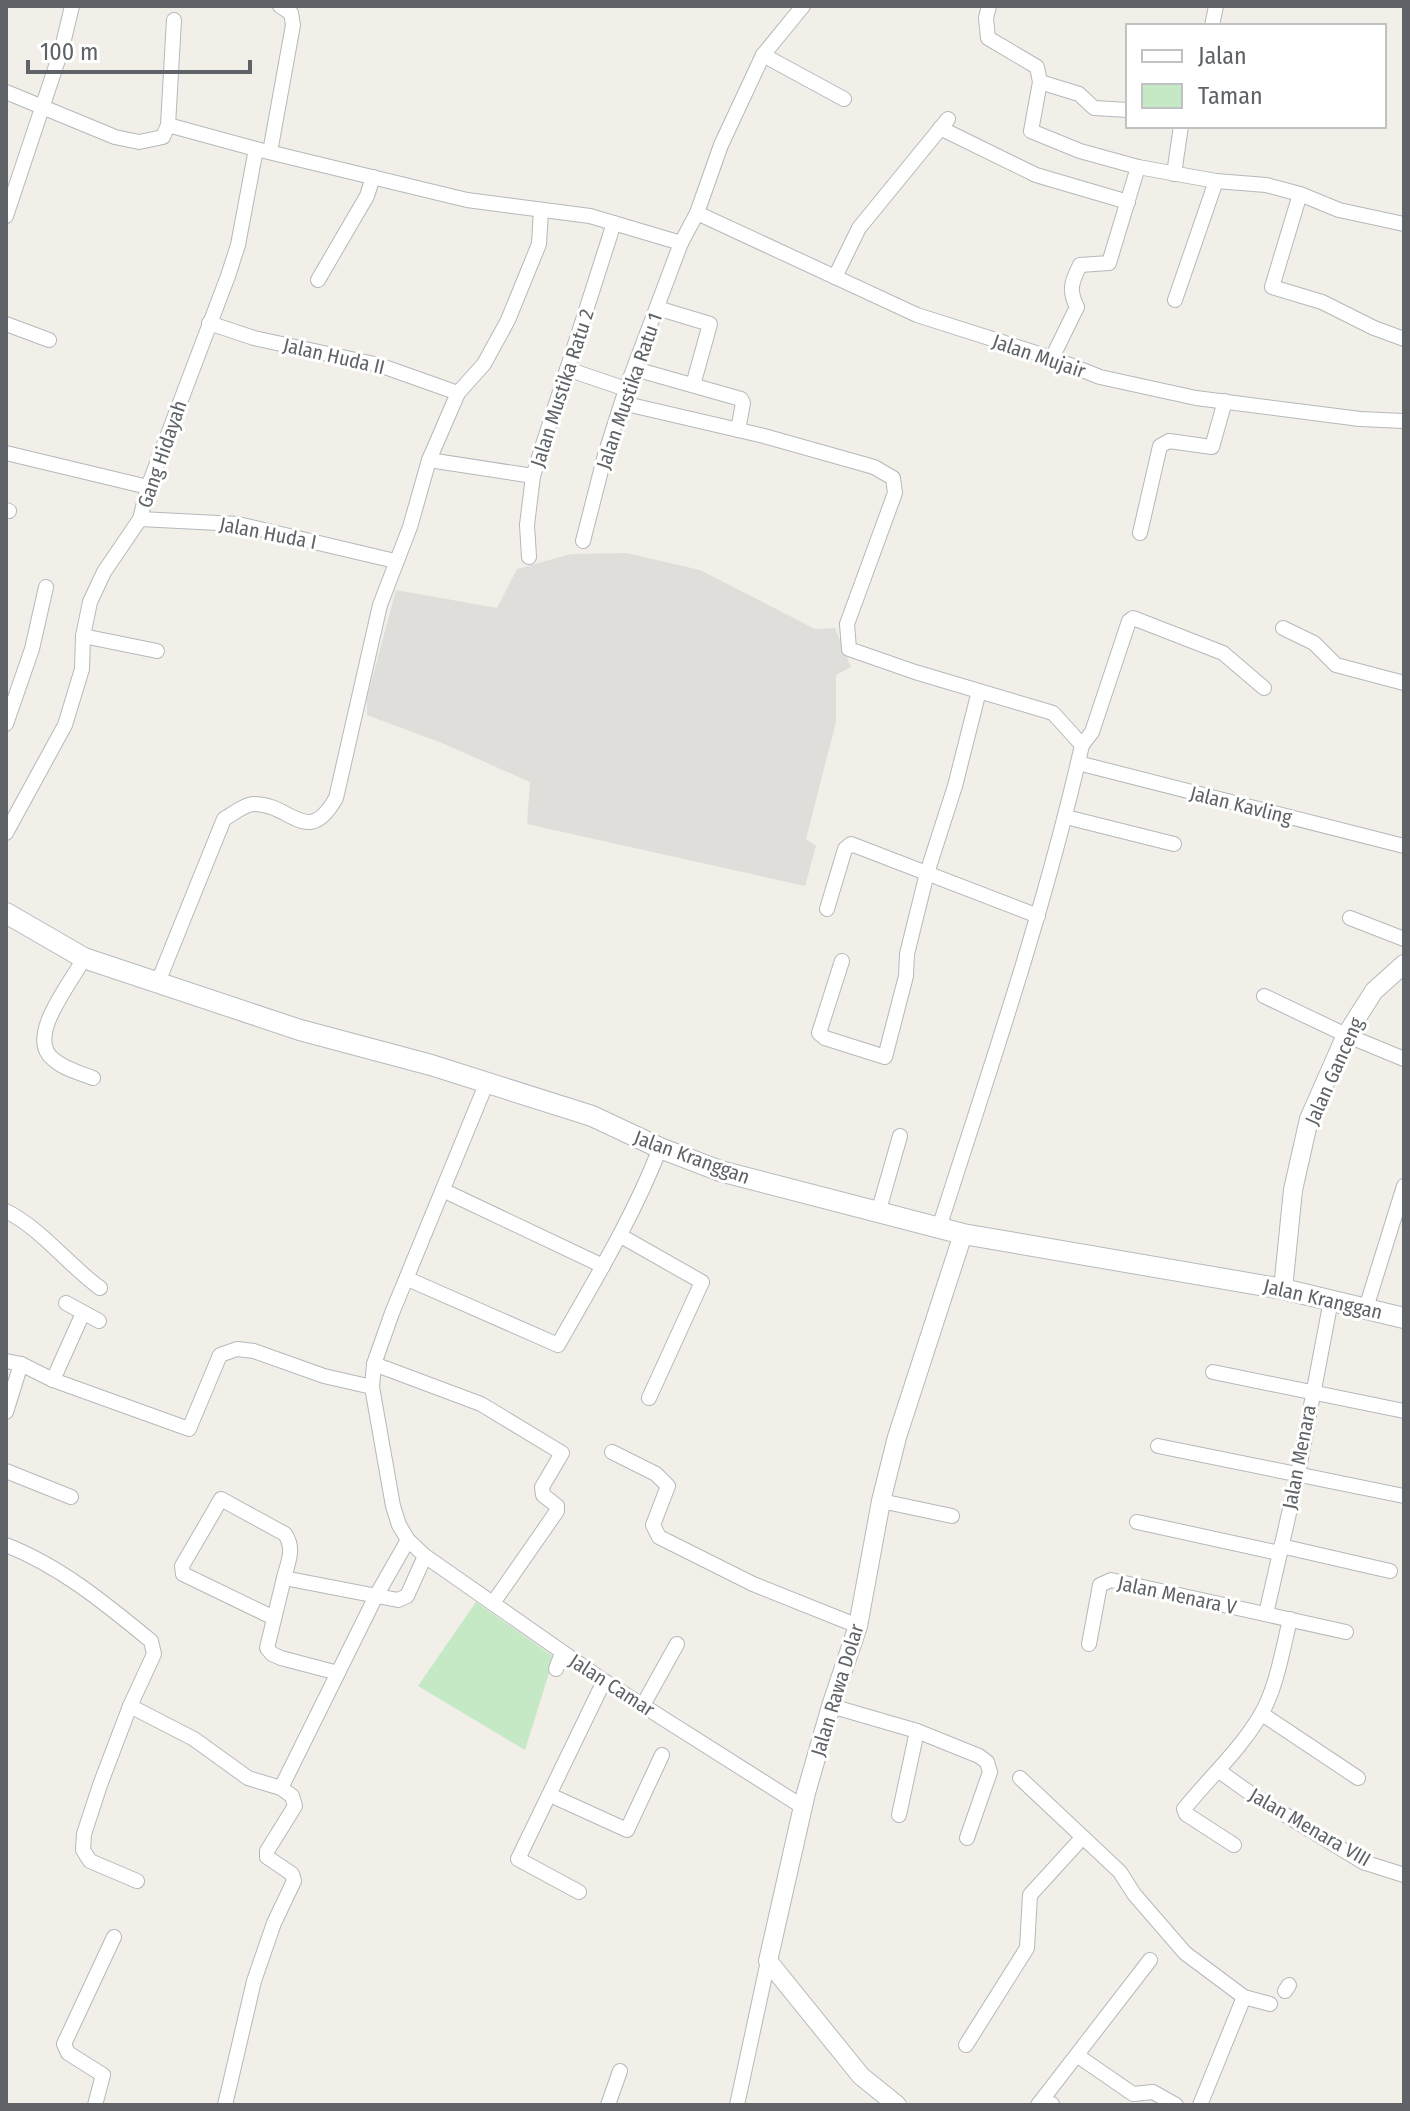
<svg xmlns="http://www.w3.org/2000/svg" width="1410" height="2111" font-family="'Fira Sans Condensed',sans-serif">
  <style>
    .industrial { fill: #e0deda }
    .green { fill: #c5e8c5 }
    .lines { fill: none; stroke-linecap: round; stroke-linejoin: round }
    .minor-casing { stroke: #b5b8bc; stroke-width: 16 }
    .tertiary-casing { stroke: #b5b8bc; stroke-width: 20 }
    .secondary-casing { stroke: #b6babf; stroke-width: 22 }
    .minor { stroke: #fff; stroke-width: 14 }
    .tertiary { stroke: #fff; stroke-width: 18 }
    .secondary { stroke: #fff; stroke-width: 20 }
    .labels { text-anchor: middle; dominant-baseline: central; stroke-width: 6; stroke-linejoin: round; paint-order: stroke }
    .street-label { font-size: 20px; fill: #5f6368; stroke: #fff }
  </style>
  <rect width="100%" height="100%" fill="#f1efe8"/>
  <path class="industrial" d="M626,553l74,17 115,59 20,-1 16,39 -15,8v47l-30,117 10,7 -11,40 -278,-62 3,-42 -88,-39 -75,-28v-17l29,-108 101,18 20,-39 54,-15z"/>
  <path class="green" d="M476,1602l78,55 -29,93 -107,-64z"/>
  <g class="lines">
    <g class="minor-casing">
      <g id="minor">
        <path d="M989,6l-3,12 2,20 49,29 3,15 -9,49 49,20 58,16 78,14 50,4 34,9 39,16 65,14"/>
        <path d="M1212,26l4,-20"/>
        <path d="M763,55l81,44"/>
        <path d="M1040,82l39,12 15,14 34,2"/>
        <path d="M6,92l109,45 24,5 24,-5 5,-12 6,-105"/>
        <path d="M168,125l88,24 211,51 123,16 91,27 16,-30 24,-68 42,-90 40,-49"/>
        <path d="M940,128l96,47 92,27"/>
        <path d="M270,152l23,-127 -2,-12 -11,-7"/>
        <path d="M1174,174l7,-48"/>
        <path d="M1300,194l-28,93 50,15 52,26 30,11"/>
        <path d="M697,213l220,102 135,43 48,19 96,21 164,21 44,2"/>
        <path d="M6,216l56,-168 10,-42"/>
        <path d="M835,277l24,-49 89,-109"/>
        <path d="M318,280l49,-84 6,-19"/>
        <path d="M1175,300l41,-119"/>
        <path d="M657,308l53,16 -17,61"/>
        <path d="M209,323l45,15 125,27 79,28"/>
        <path d="M6,324l43,16"/>
        <path d="M1052,358l25,-51c-9,-17 -5,-26 3,-42l29,-2 29,-96"/>
        <path d="M567,369l59,20"/>
        <path d="M635,369l106,30 2,4 -5,27"/>
        <path d="M622,403l142,33 110,31 19,11 2,15 -48,131 2,25 66,23 138,41 29,32c-37,164 -92,323 -143,483"/>
        <path d="M6,453l142,34"/>
        <path d="M429,460l104,16"/>
        <path d="M6,510l3,1"/>
        <path d="M140,519l98,5 157,37"/>
        <path d="M1140,533l20,-87 9,-5 43,6 13,-46"/>
        <path d="M583,541l22,-86 21,-66 55,-146"/>
        <path d="M529,557l-2,-32 6,-49 81,-253"/>
        <path d="M1283,628l31,15 22,22 68,18"/>
        <path d="M83,636l74,15"/>
        <path d="M6,724l26,-75 14,-62"/>
        <path d="M1082,745l10,-13 37,-111 4,-3 90,35 41,35"/>
        <path d="M1078,763l326,83"/>
        <path d="M1066,817l108,27"/>
        <path d="M6,833l59,-108 17,-56 1,-33 7,-34 14,-30 36,-53 8,-32 80,-211 10,-31 18,-96"/>
        <path d="M827,909l18,-60 6,-5 187,72"/>
        <path d="M1350,918l54,21"/>
        <path d="M84,958c-12,24 -59,79 -31,101 11,10 27,14 40,19"/>
        <path d="M842,961l-23,72 6,5 60,19 21,-81 1,-22 20,-81 28,-87 24,-95"/>
        <path d="M158,982l66,-163c9,-5 19,-14 29,-15 38,-1 54,45 83,-6l44,-193 30,-78 19,-67 29,-67 26,-29 24,-44 31,-76 2,-34"/>
        <path d="M1264,996l82,39 58,24"/>
        <path d="M487,1082l-95,231 -18,51 -2,23 21,119 6,19 9,15 17,16 179,125 199,126"/>
        <path d="M451,1194l152,72"/>
        <path d="M6,1211c37,19 61,53 94,77"/>
        <path d="M878,1213l22,-77"/>
        <path d="M621,1236l81,46 -53,116"/>
        <path d="M410,1280l148,65c36,-64 75,-127 102,-197"/>
        <path d="M66,1303l33,18"/>
        <path d="M1366,1308l38,-122"/>
        <path d="M6,1361l15,3 32,16 136,49 31,-74 17,-6 17,2 70,25 48,11"/>
        <path d="M374,1364l107,40 81,49 -20,34 1,8 14,11v5l-64,92"/>
        <path d="M1213,1372l191,39"/>
        <path d="M53,1380l30,-67"/>
        <path d="M6,1412l15,-48"/>
        <path d="M1158,1446l246,50"/>
        <path d="M612,1452l44,22 12,12 -15,39 6,12 94,47 105,42"/>
        <path d="M6,1471l65,26"/>
        <path d="M881,1501l71,15"/>
        <path d="M1137,1522l142,31"/>
        <path d="M6,1545c54,21 100,59 145,96l3,13 -24,52 -30,79 -16,49 -1,16 7,11 47,20"/>
        <path d="M1281,1546l109,25"/>
        <path d="M284,1578l-17,70 5,6 9,4 57,15"/>
        <path d="M1266,1614l32,-140 33,-174"/>
        <path d="M274,1618l-91,-44 -1,-8 39,-67 64,35c10,15 3,28 -1,44l114,22 9,-4 18,-40"/>
        <path d="M1089,1644l11,-59 11,-5 235,52"/>
        <path d="M556,1669l6,-16"/>
        <path d="M643,1705l34,-61"/>
        <path d="M130,1706l64,33 54,39 33,10 95,-192 32,-56"/>
        <path d="M831,1706l86,25 62,25 8,6 3,10 -23,66"/>
        <path d="M1262,1714l96,64"/>
        <path d="M1219,1771l35,25 109,66 41,13"/>
        <path d="M1020,1778l100,94 14,22 51,59 59,44 26,7"/>
        <path d="M550,1795l77,35 35,-75"/>
        <path d="M899,1815l18,-84"/>
        <path d="M1234,1845l-48,-31 -2,-5c25,-31 55,-58 76,-93 16,-26 23,-67 30,-97"/>
        <path d="M579,1892l-61,-33 86,-178"/>
        <path d="M1285,1991l4,-6"/>
        <path d="M966,2045l61,-97 3,-53 51,-56"/>
        <path d="M1078,2056l55,38 20,-2 23,13"/>
        <path d="M95,2105l8,-30 -35,-22 -4,-9 50,-107"/>
        <path d="M225,2105l29,-124 20,-58 20,-42 -2,-7 -25,-17v-6l28,-45 -3,-10 -11,-8"/>
        <path d="M608,2105l12,-34"/>
        <path d="M737,2105l31,-144"/>
        <path d="M1038,2105l112,-145"/>
        <path d="M1051,2105l1,-1"/>
        <path d="M1200,2105l44,-108"/>
      </g>
    </g>
    <g class="tertiary-casing">
      <g id="tertiary">
        <path d="M1283,1289l10,-99 16,-71 37,-84 28,-44 30,-27"/>
        <path d="M897,2105l-36,-29 -93,-115 38,-168 25,-87 27,-80 23,-125 16,-64 66,-203"/>
      </g>
    </g>
    <g class="secondary-casing">
      <path id="secondary" d="M6,913l78,45 216,72 131,35 161,51 68,32 60,23 243,63 320,55 121,29"/>
    </g>
    <use href="#minor" class="minor"/>
    <use href="#tertiary" class="tertiary"/>
    <use href="#secondary" class="secondary"/>
  </g>
  <g class="labels">
    <g class="street-label">
      <text transform="translate(334 356) rotate(13)">Jalan Huda II</text>
      <text transform="translate(1039 356) rotate(19)">Jalan Mujair</text>
      <text transform="translate(562 388) rotate(-72)">Jalan Mustika Ratu 2</text>
      <text transform="translate(629 391) rotate(-71)">Jalan Mustika Ratu 1</text>
      <text transform="translate(162 454) rotate(-71)">Gang Hidayah</text>
      <text transform="translate(268 533) rotate(11)">Jalan Huda I</text>
      <text transform="translate(1241 805) rotate(14)">Jalan Kavling</text>
      <text transform="translate(1334 1071) rotate(-66)">Jalan Ganceng</text>
      <text transform="translate(692 1157) rotate(20)">Jalan Kranggan</text>
      <text transform="translate(1323 1299) rotate(13)">Jalan Kranggan</text>
      <text transform="translate(1299 1457) rotate(-79)">Jalan Menara</text>
      <text transform="translate(1177 1595) rotate(12)">Jalan Menara V</text>
      <text transform="translate(612 1685) rotate(33)">Jalan Camar</text>
      <text transform="translate(837 1690) rotate(-73)">Jalan Rawa Dolar</text>
      <text transform="translate(1310 1827) rotate(30)">Jalan Menara VIII</text>
    </g>
  </g>
  <rect width="1410" height="2111" fill="none" stroke="#5f6368" stroke-width="16"/>
  <rect x="1126" y="24" width="260" height="104" fill="#ffffff" stroke="#bfc1c3" stroke-width="2"/>
  <rect x="1142" y="50" width="40" height="12" fill="#ffffff" stroke="#bfc1c3" stroke-width="2"/>
  <text x="1198" y="64" font-size="24" fill="#5f6368">Jalan</text>
  <rect x="1142" y="84" width="40" height="24" fill="#c5e8c5" stroke="#bfc1c3" stroke-width="2"/>
  <text x="1198" y="104" font-size="24" fill="#5f6368">Taman</text>
  <path d="M28 60v12h222v-12" fill="none" stroke="#5f6368" stroke-width="4"/>
  <text x="40" y="60" font-size="24" fill="#5f6368" stroke="#ffffff" stroke-width="6" paint-order="stroke">100 m</text>
</svg>
